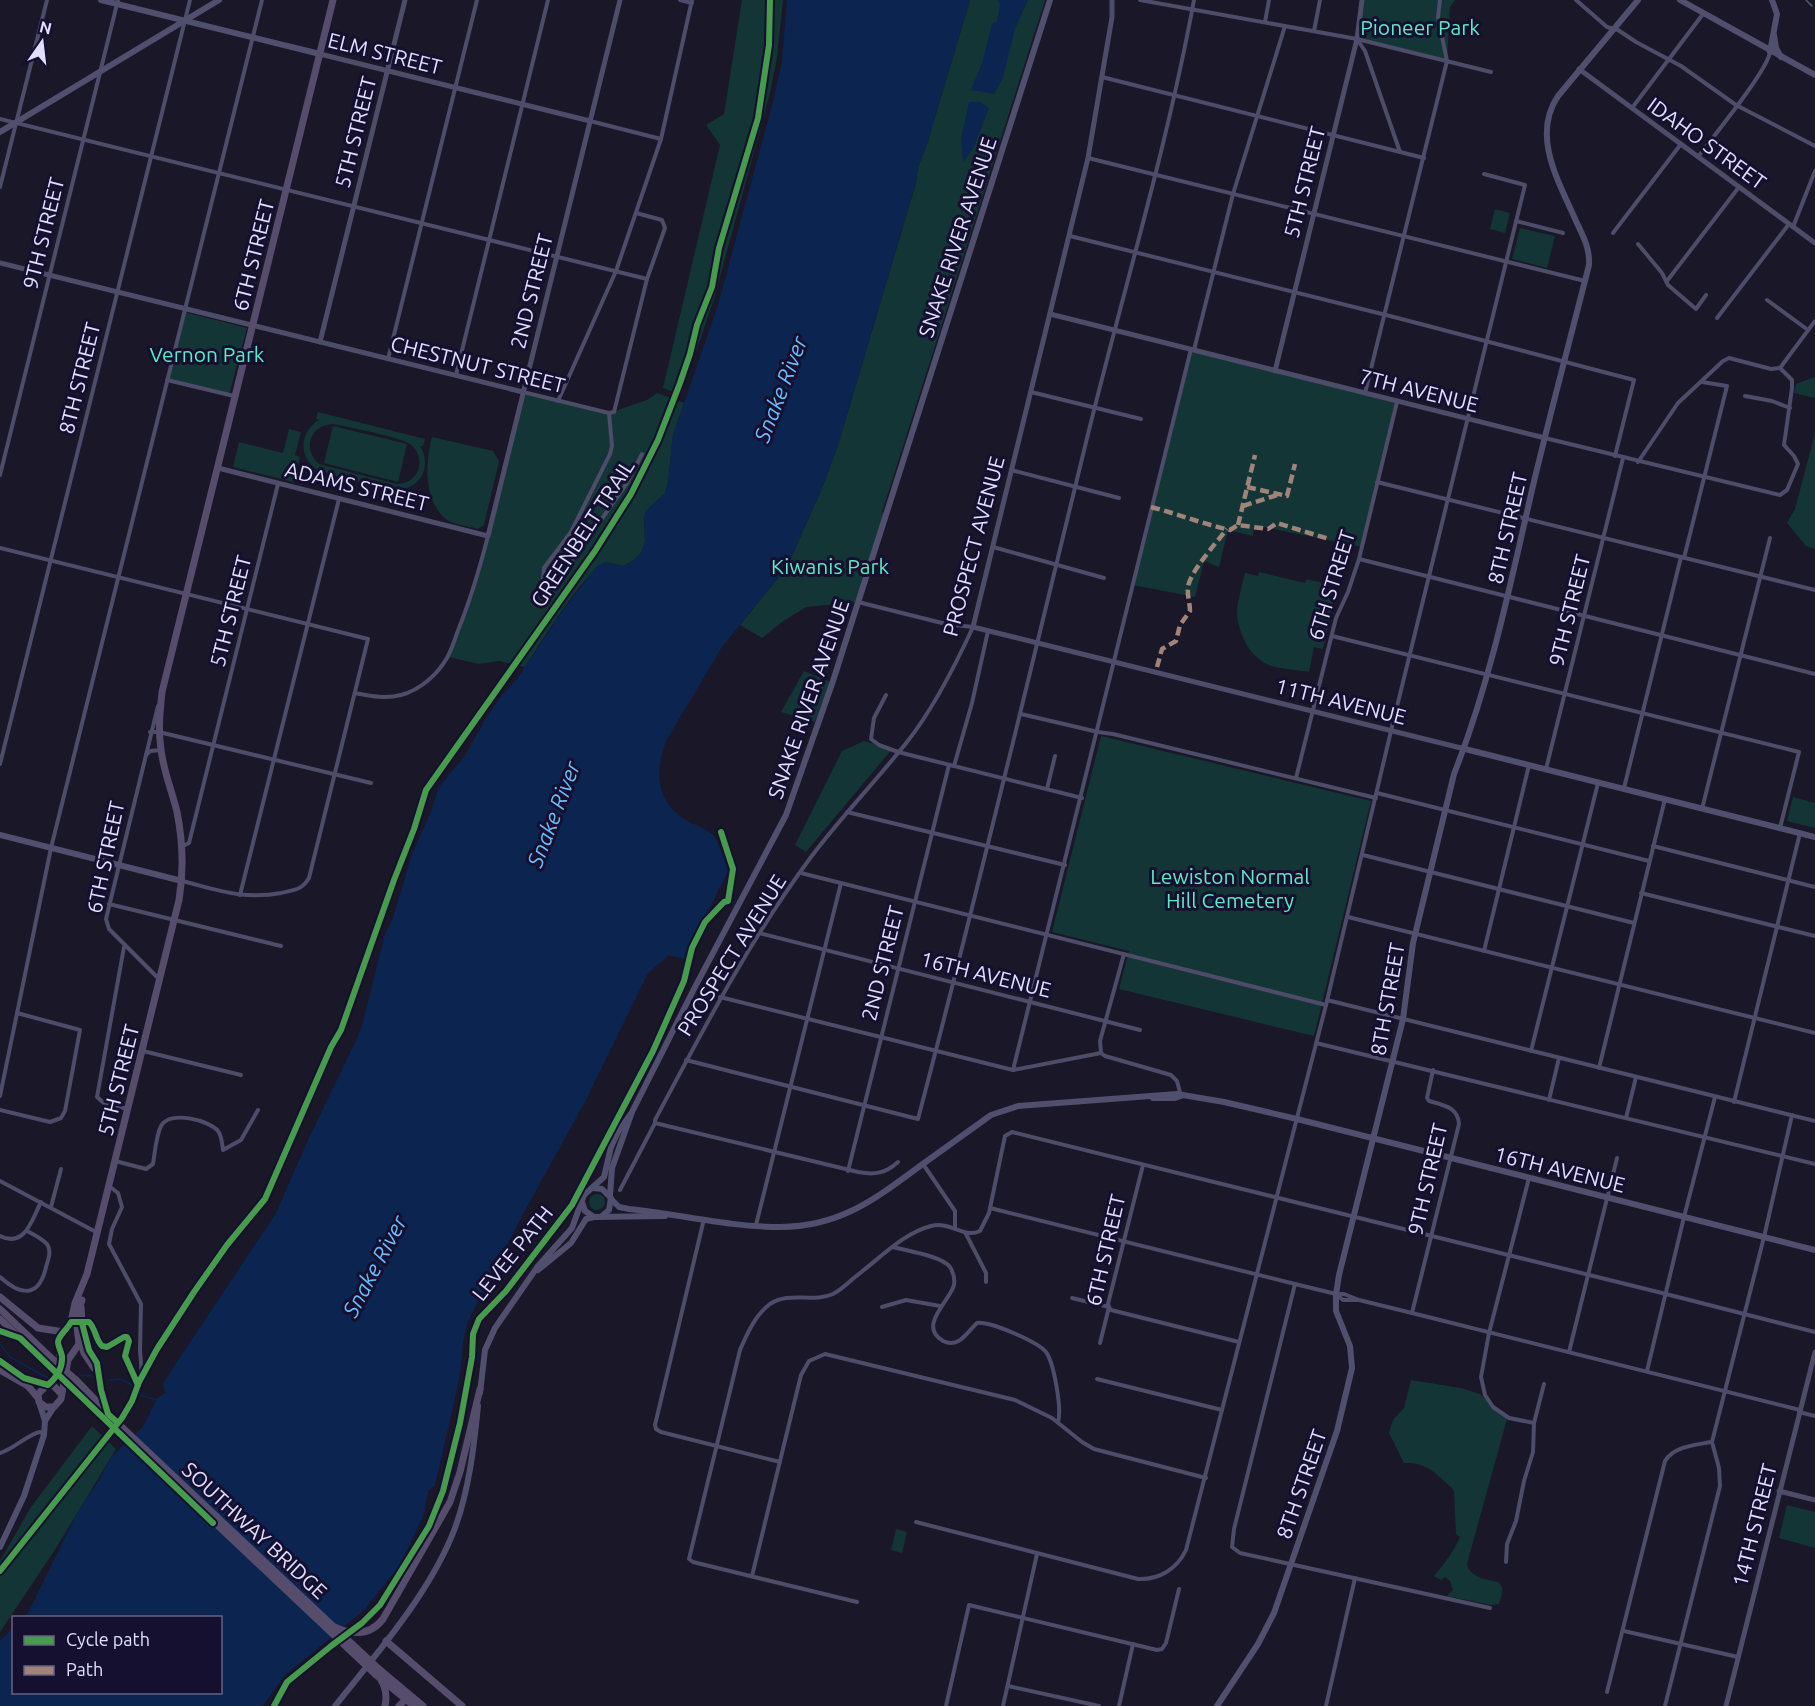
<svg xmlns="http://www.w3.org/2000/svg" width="1815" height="1706" font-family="Ubuntu,sans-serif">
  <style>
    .green { fill: #133536; fill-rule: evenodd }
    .water { fill: #0b2550 }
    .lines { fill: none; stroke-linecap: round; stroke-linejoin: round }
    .stream { stroke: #0b2550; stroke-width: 1.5 }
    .minor { stroke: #4d4c69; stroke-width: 4 }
    .tertiary { stroke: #4d4c69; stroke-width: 5 }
    .secondary { stroke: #514f6e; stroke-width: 6 }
    .primary { stroke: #564d6d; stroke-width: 7 }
    .rail { stroke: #475d70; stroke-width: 1.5; stroke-dasharray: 9 8; stroke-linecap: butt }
    .primary-bridge { stroke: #564d6d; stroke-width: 7 }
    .quiet { stroke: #a18479; stroke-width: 4.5; stroke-dasharray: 9 4.5; stroke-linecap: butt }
    .cycleway-casing { stroke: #15102f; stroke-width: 10 }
    .cycleway { stroke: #469c4c; stroke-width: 6 }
    .labels { text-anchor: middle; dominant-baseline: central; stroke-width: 6; stroke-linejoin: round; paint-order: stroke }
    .park-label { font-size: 21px; fill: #5feac5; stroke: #15102f }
    .street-label { font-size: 21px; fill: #e1deff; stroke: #15102f }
    .water-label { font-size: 22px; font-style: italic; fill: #6cbdff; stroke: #15102f }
  </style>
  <rect width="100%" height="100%" fill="#1a1728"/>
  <g class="green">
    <path d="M742,0h41l-6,57 -7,36 -56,206 -33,96 -18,-7 57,-243 -14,-20 18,-11z"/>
    <path d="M970,0h75l-163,512 4,2 -28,88 -52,5 -24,15 -20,16 -22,-13 47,-58 36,-81 15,-41 78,-262 2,-16 9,-23z"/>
    <path d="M1362,0h93l-5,7 -3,54 -90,-22z"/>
    <path d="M1495,209l15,4 -5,20 -15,-4z"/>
    <path d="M1520,228l35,8 -8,32 -35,-9z"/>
    <path d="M184,312l63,16 -18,67 -62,-15z"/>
    <path d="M1191,349l206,53 -35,145 -108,-22 -1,11 -25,-6 -9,37 -15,-6 -9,36 -62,-12z"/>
    <path d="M1815,377v21l-21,-5 2,-9z"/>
    <path d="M523,392l86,21 38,-13 10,-7 27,10 -11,32 -5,47 -3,11 -19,18 -2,6 1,25 -4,11 -8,8 -10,5 -17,-4c-25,13 -64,80 -81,105l-26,-6 -20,3 -31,-7 26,-70z"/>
    <path d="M318,412l107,27 -2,7h-3c5,8 7,17 3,27 -3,8 -11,15 -21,16 -12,2 -73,-14 -86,-20 -18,-14 -16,-37 3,-49l-3,-1zM333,424c15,3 67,13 77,20 8,6 12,16 8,26 -3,9 -12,14 -22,14l-77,-20c-17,-15 -9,-39 14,-40z"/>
    <path d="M333,426l74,18 -9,38 -74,-19z"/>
    <path d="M289,429l12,3 -6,23 5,2 -6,25 -61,-15 6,-25 44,11z"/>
    <path d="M1815,433v116l-9,-3 -19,-23 8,-14z"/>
    <path d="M432,437l61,14 6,10 -15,64 -6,4c-9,-3 -23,-4 -31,-9 -24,-19 -22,-58 -15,-83z"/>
    <path d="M1259,572l46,11 2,-4 19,5 8,15 -11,50 -9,-2 -5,25c-12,-2 -26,-3 -37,-6 -21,-6 -33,-31 -35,-51 0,-14 5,-29 8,-42l13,3z"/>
    <path d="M804,671l29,12 -18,39 -34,-10z"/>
    <path d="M1101,736l270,65 -57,235 -195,-47 10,-38 -77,-19z"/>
    <path d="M864,741l28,8 -86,103 -11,-7 47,-94z"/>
    <path d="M1793,797l22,6v25l-28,-7z"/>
    <circle cx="597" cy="1202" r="8"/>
    <path d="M1411,1380l50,8 19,6 27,25 -40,145c3,14 19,15 31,18 8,7 3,13 1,22l-8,1 -44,-9 6,-6 -3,-9 -5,-4 -4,3 -7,-4c11,-13 20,-25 26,-39l-4,-3 -2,-42 -2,-4c-17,-15 -25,-26 -48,-25l-15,-30 4,-13 11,-12z"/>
    <path d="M92,1426l24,23 -60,99 -56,84v-71l31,-54z"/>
    <path d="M1787,1505l28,7v36l-36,-10z"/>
    <path d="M896,1529l11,3 -5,21 -11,-3z"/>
  </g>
  <g class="water">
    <path d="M787,0h183l-43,144 -9,23 -2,15 -78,263 -15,41 -36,81 -65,80 -56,94c-12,34 -10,61 23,81 7,3 20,8 25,14 6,9 10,25 14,35l-44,88 -16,-4c-6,8 -15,12 -21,20l-61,125 -63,114 -52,101c-11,23 -7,41 -12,64 -7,35 -16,70 -24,106l-7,6 -4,23 -24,51 -36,45 -81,67 -20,29h-263v-65l13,-13 1,64h206v-74l-196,-1 4,-4 51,-104 20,-29 13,-24 30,-28 15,-29 8,-6 -2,-9 5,-9 108,-162 32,-73 53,-110 24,-96 8,-16 19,-64 18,-40 9,-27 25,-30 21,-37 14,-21 18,-20 46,-69 34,-44 9,-4 17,4 10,-5 8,-8 4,-11 -1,-25 2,-6 19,-18 3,-11 5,-47 45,-130 56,-207 8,-37z"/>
    <path d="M998,0h30l-13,29 -12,49 -9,16 -23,-4 11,-27 10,-39 5,-3 3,-16z"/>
    <path d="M969,102h11l9,6 -15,39 -11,15 -2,-23z"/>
  </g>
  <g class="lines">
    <g class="stream">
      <path d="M0,1344l10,13 38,21"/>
      <path d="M80,1375l12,1"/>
      <path d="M109,1380l12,-1 14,8"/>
      <path d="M138,1389l5,7 15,4"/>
    </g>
    <g class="minor">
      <path d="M680,0l12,3"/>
      <path d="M1140,0l217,39 134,33"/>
      <path d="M1576,0l31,27 11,3 18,12 45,24 55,39 79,41"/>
      <path d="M1265,22l4,-22"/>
      <path d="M1314,31l6,-31"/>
      <path d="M1357,39l8,12 35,101"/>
      <path d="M1102,77l322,81"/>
      <path d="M1632,108l71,-94"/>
      <path d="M0,119l647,160"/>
      <path d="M590,121l71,18"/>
      <path d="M1698,157c14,-19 70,-87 72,-105"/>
      <path d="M1088,158l497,123"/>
      <path d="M0,187l47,-187"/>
      <path d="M1516,221l47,12"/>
      <path d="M1793,227l22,-56"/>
      <path d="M1613,233l68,-89"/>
      <path d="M1070,236l320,80 244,64 -19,76"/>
      <path d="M1638,244l24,29 6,12 28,24 10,-14"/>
      <path d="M1667,281l72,-94"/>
      <path d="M1767,300l41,30"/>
      <path d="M1717,318l72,-94"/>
      <path d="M1194,350l39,-156 52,-168"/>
      <path d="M388,359l89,-359"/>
      <path d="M456,375l92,-375"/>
      <path d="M167,380l67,16"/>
      <path d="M523,392l86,21 3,33 -2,8 -39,78 -27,36 -1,11 5,3 12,-6 41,-56 26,-37 15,-29"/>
      <path d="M1031,392l110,27"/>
      <path d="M1365,393l82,-332 -9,-44 2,-17"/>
      <path d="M1745,396l27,5 18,7"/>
      <path d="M558,401l58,-130 45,-132 31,-139"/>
      <path d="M609,413l5,-1 33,-133 18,-51 -3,-8 -26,-7"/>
      <path d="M1545,438l235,57 7,-5 11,-26 -4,-8 -10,-11 8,-57v-8l-12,-12"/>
      <path d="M1638,462l40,-59 45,-42 6,-3 42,11 9,-1 35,-47"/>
      <path d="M1011,470l108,28"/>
      <path d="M0,475l118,-475"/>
      <path d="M1377,482l438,108"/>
      <path d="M993,547l111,31"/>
      <path d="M0,548l368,91 -59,239c-7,12 -15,12 -28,15 -38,7 -63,-3 -99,-12"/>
      <path d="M1684,558l43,-172 -25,-4"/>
      <path d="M1359,559l456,115"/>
      <path d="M1332,636l467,116 -19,76"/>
      <path d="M355,693c16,3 30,6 46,2 19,-5 36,-20 46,-37 5,-9 8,-20 12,-30 12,-30 21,-61 29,-92"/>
      <path d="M886,695l-12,23 -3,21 8,6 19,7 184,46"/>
      <path d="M158,706l-52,213 3,10 50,50"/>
      <path d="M1021,714l77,18 15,2 263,64"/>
      <path d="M150,732h9l212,51"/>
      <path d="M146,755l4,-4 11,-1"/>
      <path d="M0,764l190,-764"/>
      <path d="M954,766l18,-63 16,-72"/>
      <path d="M1546,769l77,-311"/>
      <path d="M1296,778l40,-160 12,-26 11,-33 38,-157"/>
      <path d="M1624,788l57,-231"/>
      <path d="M1047,789l8,-33"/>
      <path d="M1377,793l272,68"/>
      <path d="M1702,809l68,-271"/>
      <path d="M847,812l218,53"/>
      <path d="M183,846l6,-3 89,-359"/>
      <path d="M1653,846l162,41"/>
      <path d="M1363,855l271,68"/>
      <path d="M801,873l525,132"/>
      <path d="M1641,893l174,43"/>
      <path d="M240,895l99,-396"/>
      <path d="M109,904l172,42"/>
      <path d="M1348,917l467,116"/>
      <path d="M759,933l381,97"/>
      <path d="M124,947l-27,150 8,7 23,5"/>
      <path d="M1484,951l45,-186"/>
      <path d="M720,997l293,73 88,-17"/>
      <path d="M1327,1000l488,121"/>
      <path d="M1316,1043l499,121"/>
      <path d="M143,1051l98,24"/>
      <path d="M1531,1051l67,-268"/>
      <path d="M1101,1053l-1,-12 24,-87"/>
      <path d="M1101,1053l4,3 66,19 6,6 4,15"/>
      <path d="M686,1060l232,59c61,-231 116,-464 173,-697 35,-140 77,-280 103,-422"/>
      <path d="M1599,1068l66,-269"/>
      <path d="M1013,1070l178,-721"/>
      <path d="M0,1096l51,-248 211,-848"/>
      <path d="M1549,1100l10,-42"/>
      <path d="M1734,1102l66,-269"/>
      <path d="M0,1110l50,12 11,-4 4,-7 15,-81 -63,-17"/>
      <path d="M1626,1118l10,-41"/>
      <path d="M655,1123l203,49c16,3 27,2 40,-10"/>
      <path d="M115,1161l31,8 7,-5c2,-12 3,-28 8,-38 9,-16 48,-6 57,5 4,5 4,13 5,19l18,-10 17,-30"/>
      <path d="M923,1164l32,47v17"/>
      <path d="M848,1171l101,-406"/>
      <path d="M1529,1178l-40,155 -8,44 4,18 8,12 16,11 25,5"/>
      <path d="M0,1181l96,51"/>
      <path d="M620,1190l35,-67v-3c48,-90 95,-181 156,-263 30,-40 65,-76 96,-115 27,-34 48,-76 66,-115l-27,-3 -88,-22"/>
      <path d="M51,1207l10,-38"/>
      <path d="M990,1208l305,76 41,10h8l15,6 53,13 388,97"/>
      <path d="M704,1219l-49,206 1,4 5,3 119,30"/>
      <path d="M756,1225l85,-342"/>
      <path d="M966,1234l20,39v9"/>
      <path d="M0,1236c25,12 32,-16 41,-34"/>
      <path d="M893,1247c14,4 49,9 57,20 3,5 5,12 4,18 -4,16 -37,41 -11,56 16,8 24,-9 34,-18 13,-2 61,19 69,29 8,11 16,57 12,70"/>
      <path d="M0,1277c21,19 39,21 46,-10 2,-7 6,-16 1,-23 -5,-5 -14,-10 -20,-13"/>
      <path d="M1295,1284l-61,245 -2,18 8,6 250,55"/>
      <path d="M1336,1294l7,6h15"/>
      <path d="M1072,1298l37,9 2,3 128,32"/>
      <path d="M882,1307l24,-7 34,6"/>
      <path d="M1412,1313l47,-189c-1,-17 -16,-19 -30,-23l-2,-3 6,-28"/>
      <path d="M1100,1343l9,-36 -1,-3 35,-139"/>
      <path d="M1569,1352l48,-194"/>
      <path d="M1647,1371l37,-154 31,-120"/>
      <path d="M1097,1379l125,31"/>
      <path d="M1799,1412l16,4"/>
      <path d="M0,1453c14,-4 28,-19 40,-21l4,3"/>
      <path d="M916,1522l222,57c21,1 39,-10 48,-29l140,-545 65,-274 134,-546 -41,-11"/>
      <path d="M1506,1562l1,-18 9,-23 8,-40 9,-29 1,-29 10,-39"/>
      <path d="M0,1571l122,-153 10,-17 10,-25 -2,-26 1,-46 -32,-60 3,-15 10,-22 -4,-14 -9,-7"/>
      <path d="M752,1576l49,-201 8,-14 16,-7 190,46 37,18 30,24 12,7 112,29"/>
      <path d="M857,1602l-164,-40 -4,-3 51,-209c7,-16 15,-35 30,-46 19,-13 43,-1 63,-10 8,-4 15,-11 22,-17 23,-17 48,-44 76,-51 20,-5 33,13 49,5l9,-18 16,-77 7,-4 654,162 149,38"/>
      <path d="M1624,1631l114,26"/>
      <path d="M1008,1686l91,20"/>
      <path d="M1607,1692l58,-231c9,-15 31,-16 46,-19"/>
      <path d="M946,1706l23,-101 188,45 5,-1 4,-6 13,-54"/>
      <path d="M1003,1706l34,-152"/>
      <path d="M1119,1706l14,-62"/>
      <path d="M1326,1706l29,-128"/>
      <path d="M1665,1706l55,-220 -1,-18 -7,-26 52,-205 28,-122"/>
    </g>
    <g class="tertiary">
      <path d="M1112,0v17l-24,141 -115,469 492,122"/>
      <path d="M320,54l270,67"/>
      <path d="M1579,69l236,174"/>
      <path d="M0,263l523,129"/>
      <path d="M1050,314l495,124"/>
      <path d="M320,342l85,-342"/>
      <path d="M1275,371l82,-332 5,-39"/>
      <path d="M218,468l270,68 132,-536"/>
      <path d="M1779,1491l36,9"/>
      <path d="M1726,1706l89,-354"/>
    </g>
    <g class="secondary">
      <path d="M101,0l219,54"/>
      <path d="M1680,0l135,75"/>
      <path d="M1774,35l2,13 5,9"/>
      <path d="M1770,52l7,-38 -5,-14"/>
      <path d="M0,132l219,-132"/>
      <path d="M1465,749l350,88"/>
      <path d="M0,835l182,46"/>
      <path d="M1153,1098h22l6,-2"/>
      <path d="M593,1188l9,1 9,9 -2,12 -7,6"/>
      <path d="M610,1195l2,-27 20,-56 63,-125 91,-172 47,-134 217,-681"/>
      <path d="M611,1199l8,8 10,2c50,5 100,18 151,18 59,0 94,-27 140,-61 24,-17 47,-34 71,-51l27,-9 159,-12 47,8 73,17 518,131"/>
      <path d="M582,1202l3,9 9,6 71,-1"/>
      <path d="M538,1270l33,-27 15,-24 8,-2"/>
      <path d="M480,1393l5,-43 10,-22 43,-62 34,-38 12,-33 20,-18 7,-30 7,-15 12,-17"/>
      <path d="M45,1421l9,-14"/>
      <path d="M0,1547l24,-51 20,-61 1,-14 -6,-19"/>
      <path d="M335,1706c42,-53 96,-114 120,-178 14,-38 19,-82 23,-122"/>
      <path d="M1217,1706l41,-62 16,-31 63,-182 15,-63 -2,-22 -14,-35v-17l3,-19 64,-256 10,-76 41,-169c36,-91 56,-188 78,-284 18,-76 38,-150 57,-225 1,-17 -6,-29 -13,-44 -17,-39 -45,-85 -18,-125l80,-96"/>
    </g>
    <g class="primary">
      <path d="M0,1297l38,31 26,4"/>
      <path d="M81,1307l1,16 3,18 12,22 4,27 7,24"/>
      <path d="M0,1309l48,46"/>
      <path d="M0,1319l42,40"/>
      <path d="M0,1331l15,5"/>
      <path d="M80,1341l4,12 10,15"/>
      <path d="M0,1361c17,15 33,22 54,25l7,8"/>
      <path d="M0,1370l28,16 10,12"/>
      <path d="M76,1380l31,32"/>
      <path d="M48,1385c20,-19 10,-25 11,-46l7,-8 5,-9 4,-19 12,-29 92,-374c5,-30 4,-58 -2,-88 -5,-21 -14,-42 -16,-63 -3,-19 -1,-38 1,-57l171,-692"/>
      <path d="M46,1386l-8,8 1,8 7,5h8l7,-8 7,-39 11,-16 -3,-27 6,-17"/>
      <path d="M73,1387l31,31"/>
      <path d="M217,1517l117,110c18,8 36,9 49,-8l67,-117 10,-30 20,-83"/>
      <path d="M386,1641l76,65"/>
      <path d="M380,1670l43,36"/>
      <path d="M375,1674l39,32"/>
      <path d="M381,1680c5,8 6,17 4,26"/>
      <path d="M399,1706l7,-7"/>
    </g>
    <path class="rail" d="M1806,0l9,9"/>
    <g class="primary-bridge">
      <path d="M48,1355l28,25"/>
      <path d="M42,1359l31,28"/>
      <path d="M108,1414l109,103"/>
      <path d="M104,1418l271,256"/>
      <path d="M334,1627l46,43"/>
    </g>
    <g class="quiet">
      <path d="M1247,487l40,9 8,-32"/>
      <path d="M1243,506l34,-11"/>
      <path d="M1151,507c27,7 52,17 79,23l8,-5 30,4 9,-6 52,16"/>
      <path d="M1238,525l17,-70"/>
      <path d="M1157,667l5,-18 14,-8 4,-16 10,-14c0,-8 -3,-16 -2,-23 0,-14 29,-46 39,-59"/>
    </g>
    <g class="cycleway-casing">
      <g id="cycleway">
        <path d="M82,1323l7,27 8,13 4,27 7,24 9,8"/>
        <path d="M0,1331l20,7 193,185"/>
        <path d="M0,1361l24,17 24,7c9,-8 15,-17 14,-29 -1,-5 -4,-10 -4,-14 0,-6 9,-12 13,-20h18c7,7 6,17 13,24l5,1 17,-10h3l2,4 -4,15 13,29"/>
        <path d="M0,1571l122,-153 10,-17 7,-19 18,-33 37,-57 33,-47 38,-46 66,-152 10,-17 53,-150 20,-51 12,-39 169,-239 36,-57 27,-54 22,-57 10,-29 7,-29 15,-38 7,-39 39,-130 11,-73 1,-45"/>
        <path d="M274,1706l13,-24 44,-36 31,-23 18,-18 49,-79 14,-35 17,-68 12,-66 1,-23 6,-15 27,-28 66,-86 81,-154 31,-70 8,-33 13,-26 19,-20 4,-1 5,-32 -12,-37"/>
      </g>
    </g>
    <use href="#cycleway" class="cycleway"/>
  </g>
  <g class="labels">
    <g class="park-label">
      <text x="1420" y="27">Pioneer Park</text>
      <text x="207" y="354">Vernon Park</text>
      <text x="830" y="566">Kiwanis Park</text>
      <text x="1230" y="876">Lewiston Normal<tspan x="1230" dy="24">Hill Cemetery</tspan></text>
    </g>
    <g class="street-label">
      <text transform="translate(385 53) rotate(14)">ELM STREET</text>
      <text transform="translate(355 132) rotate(-76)">5TH STREET</text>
      <text transform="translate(1707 143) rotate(36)">IDAHO STREET</text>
      <text transform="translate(1304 182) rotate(-76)">5TH STREET</text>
      <text transform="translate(43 233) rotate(-76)">9TH STREET</text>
      <text transform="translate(957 237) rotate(-72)">SNAKE RIVER AVENUE</text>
      <text transform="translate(253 255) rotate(-76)">6TH STREET</text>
      <text transform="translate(531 291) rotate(-76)">2ND STREET</text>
      <text transform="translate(478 364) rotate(14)">CHESTNUT STREET</text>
      <text transform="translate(79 378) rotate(-76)">8TH STREET</text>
      <text transform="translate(1419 390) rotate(14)">7TH AVENUE</text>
      <text transform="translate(357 486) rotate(14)">ADAMS STREET</text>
      <text transform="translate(1507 528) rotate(-77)">8TH STREET</text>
      <text transform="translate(582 533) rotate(-57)">GREENBELT TRAIL</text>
      <text transform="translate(973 546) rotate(-75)">PROSPECT AVENUE</text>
      <text transform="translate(1331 585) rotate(-73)">6TH STREET</text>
      <text transform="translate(1569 610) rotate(-76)">9TH STREET</text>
      <text transform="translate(230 611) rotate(-76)">5TH STREET</text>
      <text transform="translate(808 699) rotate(-71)">SNAKE RIVER AVENUE</text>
      <text transform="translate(1341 701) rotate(14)">11TH AVENUE</text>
      <text transform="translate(105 857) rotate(-78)">6TH STREET</text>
      <text transform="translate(731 955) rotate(-58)">PROSPECT AVENUE</text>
      <text transform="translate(882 963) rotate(-76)">2ND STREET</text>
      <text transform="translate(986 974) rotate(14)">16TH AVENUE</text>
      <text transform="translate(1387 999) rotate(-80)">8TH STREET</text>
      <text transform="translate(118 1080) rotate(-76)">5TH STREET</text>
      <text transform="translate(1560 1169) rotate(14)">16TH AVENUE</text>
      <text transform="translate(1427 1179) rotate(-77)">9TH STREET</text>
      <text transform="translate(1105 1250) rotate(-77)">6TH STREET</text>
      <text transform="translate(512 1253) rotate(-51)">LEVEE PATH</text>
      <text transform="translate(1301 1484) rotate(-71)">8TH STREET</text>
      <text transform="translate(1754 1525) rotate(-76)">14TH STREET</text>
      <text transform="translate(255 1530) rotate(43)">SOUTHWAY BRIDGE</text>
    </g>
    <g class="water-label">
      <text transform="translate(780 389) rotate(-69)">Snake River</text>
      <text transform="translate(553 814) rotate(-69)">Snake River</text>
      <text transform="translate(374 1266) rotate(-62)">Snake River</text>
    </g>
  </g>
  <rect x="12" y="1616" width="210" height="78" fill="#15102f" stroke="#676282" stroke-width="1.5"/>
  <rect x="24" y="1636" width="30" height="9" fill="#469c4c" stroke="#676282" stroke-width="1.5"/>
  <text x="66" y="1646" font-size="18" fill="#e1deff">Cycle path</text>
  <rect x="24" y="1666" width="30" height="9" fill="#a18479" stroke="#676282" stroke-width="1.5"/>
  <text x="66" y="1676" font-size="18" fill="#e1deff">Path</text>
  <g transform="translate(42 42) rotate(14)" stroke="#15102f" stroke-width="4.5" paint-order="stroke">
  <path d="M0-4.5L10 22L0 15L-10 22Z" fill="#e1deff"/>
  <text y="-9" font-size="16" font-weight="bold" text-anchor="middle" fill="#e1deff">N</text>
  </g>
</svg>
